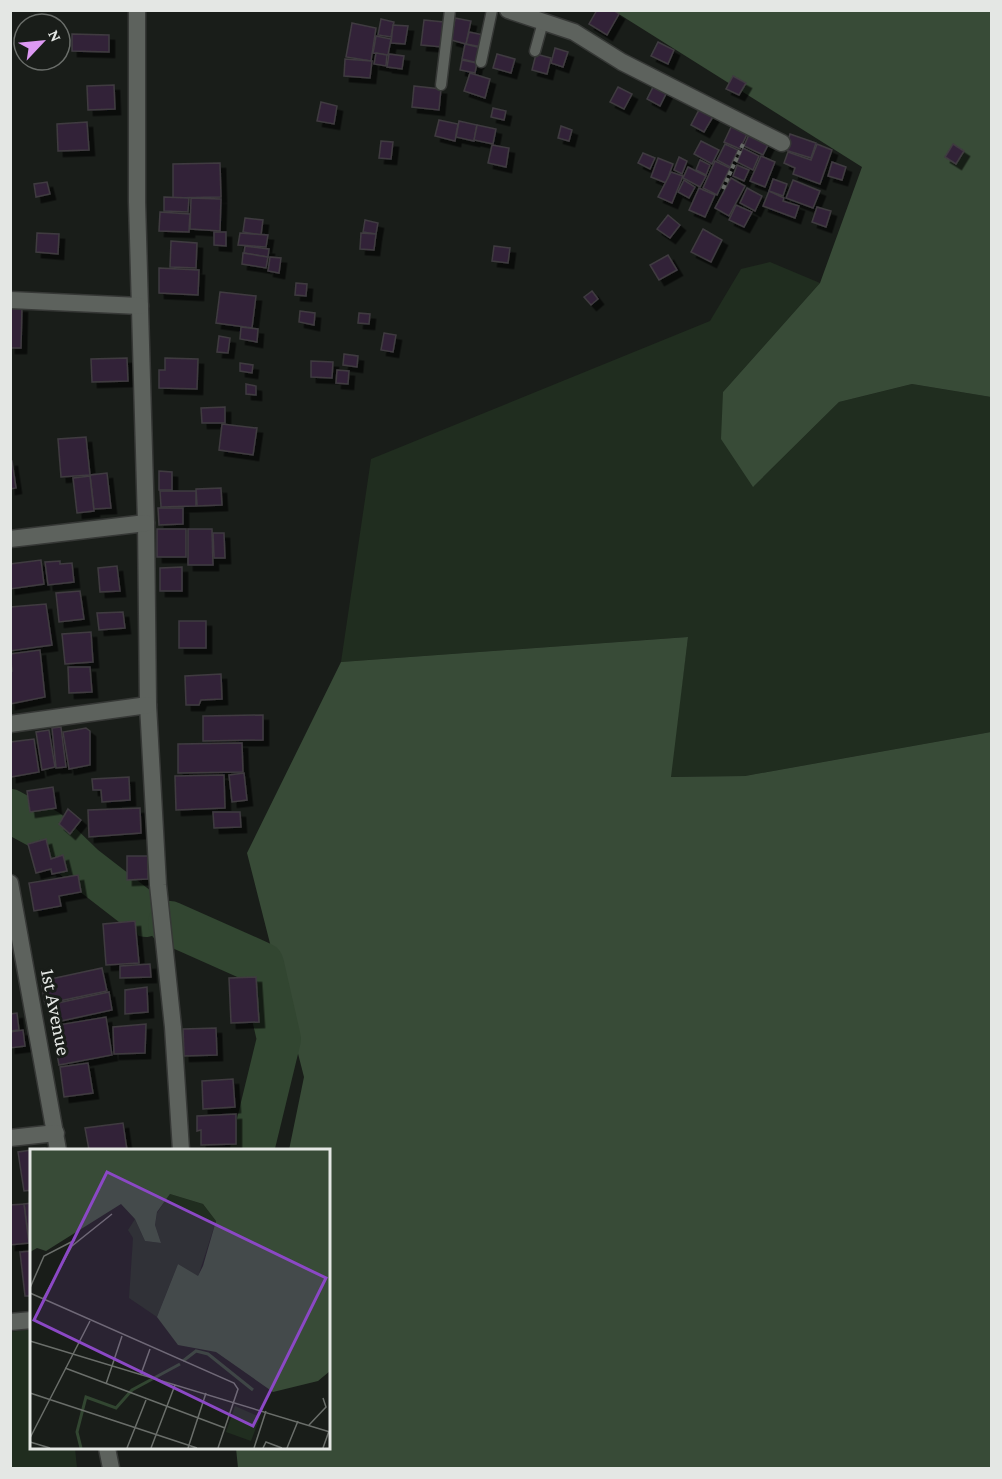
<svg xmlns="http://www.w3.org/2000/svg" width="1002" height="1479" font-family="'Crimson Pro',serif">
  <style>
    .green { fill: #202d1f }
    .forest { fill: #384b37 }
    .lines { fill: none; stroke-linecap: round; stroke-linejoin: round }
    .river { stroke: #324631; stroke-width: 44 }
    .building { fill: #332438; stroke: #3f3b40; stroke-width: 1.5; filter: url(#shadow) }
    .service-casing { stroke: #363836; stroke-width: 13 }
    .minor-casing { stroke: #363836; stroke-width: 19 }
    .path { stroke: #666a66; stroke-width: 4; stroke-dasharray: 4.5 3; stroke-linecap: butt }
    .service { stroke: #5d625d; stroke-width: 10 }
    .minor { stroke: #5d625d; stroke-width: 16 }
    .labels { text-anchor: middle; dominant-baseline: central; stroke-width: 6; stroke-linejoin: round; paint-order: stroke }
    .street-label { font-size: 21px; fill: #e4e7e4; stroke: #191d19 }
    .inset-river { fill: none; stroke: #324631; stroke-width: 3 }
    .inset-road { fill: none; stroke: #6a6e6a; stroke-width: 1.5 }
    .view { fill: #8b48c5; fill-opacity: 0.15; stroke: #8b48c5; stroke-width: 3 }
    .inset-edge { fill: none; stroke: #e4e7e4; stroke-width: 3 }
  </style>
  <defs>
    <filter id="shadow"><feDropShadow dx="5.5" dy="5.5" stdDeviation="0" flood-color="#0009"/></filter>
  </defs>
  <rect width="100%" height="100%" fill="#191d19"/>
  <g class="green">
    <path d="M770,262l50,21 -97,109 31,94 85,-84 73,-18 79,13v335l-246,44 -75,1 18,-140 -347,25 30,-203 339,-138 31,-52z"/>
    <path d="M31,1329l1,119h43l2,20h-66v-136z"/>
  </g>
  <g class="forest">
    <path d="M614,11h377v386l-79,-13 -73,18 -86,85 -32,-48 2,-47 97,-109 42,-116z"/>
    <path d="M688,637l-17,140 74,-1 246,-44v736h-753l-2,-20h92v-298h-39l15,-73 -57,-224 94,-191z"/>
  </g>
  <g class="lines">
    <g class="river">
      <path d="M10,811l37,20 37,36 62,48"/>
      <path d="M170,923l92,41 17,75 -27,111"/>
    </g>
  </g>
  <g class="building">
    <path d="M597,10h16l6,4 -12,21 -18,-11z"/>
    <path d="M455,18l16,3 -5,23 -15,-4z"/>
    <path d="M381,19l13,3 -3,15 -13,-2z"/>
    <path d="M424,20l20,2 -2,25 -21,-2z"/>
    <path d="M352,23l24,5 -5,33 -25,-4z"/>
    <path d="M393,25l15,1 -3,18 -14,-1z"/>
    <path d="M469,32l15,3 -2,12 -16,-3z"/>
    <path d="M72,34l37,1v17l-37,-1z"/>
    <path d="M376,36l15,3 -3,16 -15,-2z"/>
    <path d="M658,42l16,8 -6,14 -17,-8z"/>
    <path d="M465,44l17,4 -4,15 -16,-4z"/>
    <path d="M555,48l13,4 -5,15 -12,-4z"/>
    <path d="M376,53l11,2 -1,11 -12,-2z"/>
    <path d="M389,54l15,2 -2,13 -15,-2z"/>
    <path d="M497,54l18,5 -4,14 -18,-5z"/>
    <path d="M536,54l15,4 -4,16 -15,-4z"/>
    <path d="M345,59l27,2 -2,17 -26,-2z"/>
    <path d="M462,60l15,3 -2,10 -15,-3z"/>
    <path d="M470,73l20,6 -5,19 -21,-7z"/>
    <path d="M733,76l13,7 -7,12 -13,-6z"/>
    <path d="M114,85l1,24 -27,1 -1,-24z"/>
    <path d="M654,85l13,7 -7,14 -13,-7z"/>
    <path d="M414,86l27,3 -2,21 -27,-3z"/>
    <path d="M618,87l14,7 -8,15 -14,-7z"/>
    <path d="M321,102l16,4 -3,18 -17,-3z"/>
    <path d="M493,108l13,3 -2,9 -13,-3z"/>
    <path d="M700,108l14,7 -10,17 -13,-7z"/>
    <path d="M439,120l19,4 -3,17 -20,-5z"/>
    <path d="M459,121l18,4 -3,16 -18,-4z"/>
    <path d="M87,122l2,28 -31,1 -1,-27z"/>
    <path d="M733,123l16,7 -9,19 -16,-7z"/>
    <path d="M477,125l19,4 -3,15 -19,-4z"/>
    <path d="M561,126l11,4 -3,11 -11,-3z"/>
    <path d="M751,130l20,9 -8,16 -19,-9z"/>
    <path d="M790,134l26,9 -5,15 -26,-8z"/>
    <path d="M381,141l12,1 -2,17 -12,-1z"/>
    <path d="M701,141l18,9 -7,14 -18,-10z"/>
    <path d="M725,144l13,6 -8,17 -13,-7z"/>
    <path d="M817,144l15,6 -12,34 -27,-10 2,-6 -11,-5 4,-11 23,8z"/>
    <path d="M953,144l11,7 -8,13 -11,-7z"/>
    <path d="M492,145l17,3 -3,19 -18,-4z"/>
    <path d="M743,148l16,8 -6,14 -16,-8z"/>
    <path d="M643,153l12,5 -5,11 -12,-6z"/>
    <path d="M761,156l14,6 -10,25 -15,-6z"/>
    <path d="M679,157l8,4 -5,13 -8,-4z"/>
    <path d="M658,158l15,6 -7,19 -15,-6z"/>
    <path d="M700,160l10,5 -4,10 -10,-5z"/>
    <path d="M715,161l15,7 -13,27 -14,-7z"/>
    <path d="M832,162l14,5 -4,13 -14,-4z"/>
    <path d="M220,163l1,34 -48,1v-34z"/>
    <path d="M737,165l12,5 -5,11 -11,-5z"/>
    <path d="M688,167l18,9 -6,11 -17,-9z"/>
    <path d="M671,172l12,4 -11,27 -14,-6z"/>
    <path d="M731,178l14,8 -16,30 -14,-8z"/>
    <path d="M773,179l14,5 -4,12 -14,-5z"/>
    <path d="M684,180l11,7 -6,11 -11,-6z"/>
    <path d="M793,180l27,11 -7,17 -27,-10z"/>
    <path d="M47,182l3,12 -14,3 -2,-13z"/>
    <path d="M699,188l16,7 -10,22 -16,-7z"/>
    <path d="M747,188l15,8 -7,15 -15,-8z"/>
    <path d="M769,191l15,7 -1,3 16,5 -4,12 -32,-12z"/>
    <path d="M164,197l25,1 -1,14 -24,-1z"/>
    <path d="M191,198l30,1 -1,32 -30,-2z"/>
    <path d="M736,205l16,7 -8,15 -15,-7z"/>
    <path d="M817,207l14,4 -5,16 -14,-5z"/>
    <path d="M160,212l30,2 -1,18 -30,-1z"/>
    <path d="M668,215l12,10 -10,13 -13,-9z"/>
    <path d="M245,218l18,2 -2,15 -18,-3z"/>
    <path d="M365,220l13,3 -2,11 -13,-2z"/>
    <path d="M703,229l19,11 -11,22 -20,-10z"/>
    <path d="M214,232h12v14l-12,-1z"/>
    <path d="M37,233l22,1 -1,20 -22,-2z"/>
    <path d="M240,233l28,2 -2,12 -28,-2z"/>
    <path d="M361,233l15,1 -2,16 -14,-1z"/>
    <path d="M171,241l26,2 -1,25 -26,-1z"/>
    <path d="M245,246l24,3 -1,8 -24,-4z"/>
    <path d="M494,246l16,2 -2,15 -16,-2z"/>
    <path d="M243,253l25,4 -2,11 -24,-4z"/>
    <path d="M668,255l9,15 -18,10 -9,-15z"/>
    <path d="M270,257l11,1 -2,15 -11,-2z"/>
    <path d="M159,268l40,2 -1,25 -39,-2z"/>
    <path d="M296,283l11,1 -1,12 -11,-1z"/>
    <path d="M592,291l6,8 -7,6 -7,-8z"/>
    <path d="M220,292l36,4 -4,32 -36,-5z"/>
    <path d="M10,307h12l-1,41h-11z"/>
    <path d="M300,311l15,2 -1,12 -15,-3z"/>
    <path d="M359,313l11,1 -1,10 -11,-1z"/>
    <path d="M241,327l17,2 -1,13 -17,-3z"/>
    <path d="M384,333l12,2 -3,17 -12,-2z"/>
    <path d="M219,336l11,2 -2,15 -11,-1z"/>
    <path d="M344,354l14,2 -1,11 -14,-2z"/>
    <path d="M127,358l1,23 -36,1 -1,-23z"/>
    <path d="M165,358l33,1 -1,30 -38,-1v-18h6z"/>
    <path d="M311,361l22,1 -1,16 -21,-1z"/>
    <path d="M240,363l13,2 -1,8 -12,-2z"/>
    <path d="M337,370l12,1 -1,13 -12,-1z"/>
    <path d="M246,384l10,2v9l-10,-1z"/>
    <path d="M225,407v16h-23l-1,-15z"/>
    <path d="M222,424l35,4 -4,27 -34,-5z"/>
    <path d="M86,437l4,38 -29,2 -3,-38z"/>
    <path d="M10,461h2l4,27 -6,1z"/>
    <path d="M159,471l13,1v18h-13z"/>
    <path d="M107,473l4,35 -17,1 -4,-34z"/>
    <path d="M90,476l4,35 -17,2 -4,-35z"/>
    <path d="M221,488l1,17 -25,1 -1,-17z"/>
    <path d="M160,491h36v15l-35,1z"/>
    <path d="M158,508h25v16l-24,1z"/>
    <rect x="157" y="529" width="29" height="28"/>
    <path d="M188,529h24l1,36h-25z"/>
    <path d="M213,533h11l1,25h-11z"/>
    <path d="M41,560l3,24 -34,5v-25z"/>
    <path d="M60,561v3l12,-1 2,19 -26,3 -3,-23z"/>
    <path d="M117,566l3,25 -20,1 -2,-24z"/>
    <path d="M182,567v24h-22v-23z"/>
    <path d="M80,591l4,28 -25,3 -3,-29z"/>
    <path d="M46,604l6,41 -42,6v-44z"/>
    <path d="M123,612l2,16 -26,2 -2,-17z"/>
    <rect x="179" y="621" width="27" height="27"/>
    <path d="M91,632l2,30 -28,2 -3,-30z"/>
    <path d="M40,650l5,47 -35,7v-33h2l-2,-17z"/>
    <path d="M68,667h22l2,25 -23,1z"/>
    <path d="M221,674l1,25 -21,1 -2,5h-13l-1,-29z"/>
    <path d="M263,715v25l-60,1v-25z"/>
    <path d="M61,727l5,40 -10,1 -4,-40z"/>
    <path d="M86,728l4,3v34l-21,4 -6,-37z"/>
    <path d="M49,730l6,37 -13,3 -6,-38z"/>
    <path d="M34,739l5,33 -28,5 -1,-35z"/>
    <path d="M242,743l1,29 -65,1v-29z"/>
    <path d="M244,773l3,27 -15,2 -3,-27z"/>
    <path d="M224,775l1,33 -49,2 -1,-34z"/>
    <path d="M129,777l1,23 -28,2 -1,-12h-8l-1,-11z"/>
    <path d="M53,787l3,21 -26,4 -3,-21z"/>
    <path d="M140,808l1,25 -52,4 -1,-27z"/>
    <path d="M68,809l13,11 -11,14 -11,-10z"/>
    <path d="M213,812h27l1,15 -27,1z"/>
    <path d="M46,839l5,20 12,-4 4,16 -15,3 -1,-5 -15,4 -8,-29z"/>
    <path d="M127,856h21v23l-21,1z"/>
    <path d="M78,875l3,17 -22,4 2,10 -27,5 -5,-28z"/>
    <path d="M135,921l4,42 -33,2 -3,-41z"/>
    <path d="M150,964l1,13 -31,1v-12z"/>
    <path d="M102,968l5,23 -62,13 -4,-23z"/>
    <path d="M256,977l3,45 -28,1 -2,-45z"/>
    <path d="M147,987l1,25 -23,2v-24z"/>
    <path d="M109,992l3,18 -60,13 -4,-18z"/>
    <path d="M17,1013l2,17 -9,1v-17z"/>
    <path d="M106,1017l6,38 -53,10 -7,-39z"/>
    <path d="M146,1024l-1,29 -31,1 -1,-27z"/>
    <path d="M216,1028l1,27 -33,1 -1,-27z"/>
    <path d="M23,1030l2,16 -15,2v-16z"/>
    <path d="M88,1063l5,30 -29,4 -4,-30z"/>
    <path d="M233,1079l2,28 -32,2 -1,-28z"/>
    <path d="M236,1114v30l-35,1v-15l-4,1v-15z"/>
    <path d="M123,1123l4,27h-38l-4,-22z"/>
    <path d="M45,1148l1,2h-14v40l-8,1 -6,-39z"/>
    <path d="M32,1203v40h-3l-5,-39z"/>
    <path d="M24,1204l5,39 -19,2v-40z"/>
    <path d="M32,1251v45h-7l-5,-44z"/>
  </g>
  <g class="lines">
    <g class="service-casing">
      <g id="service">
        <path d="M535,51l8,-29"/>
        <path d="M481,62l11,-52"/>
        <path d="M441,85l9,-75"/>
      </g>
    </g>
    <g class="minor-casing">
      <g id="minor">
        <path d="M137,10v192l9,321 2,182 10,180 15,142 8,123"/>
        <path d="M508,10l66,22 48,30 160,81"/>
        <path d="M10,300l130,6"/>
        <path d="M10,539l136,-16"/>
        <path d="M10,724l138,-19"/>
        <path d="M10,883l48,267"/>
        <path d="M10,1138l46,-5"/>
        <path d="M10,1322l22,-2"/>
        <path d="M107,1448l4,20"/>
      </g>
    </g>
    <path class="path" d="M723,189l20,-45"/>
    <use href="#service" class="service"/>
    <use href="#minor" class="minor"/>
  </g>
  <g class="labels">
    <g class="street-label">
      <text transform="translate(56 1012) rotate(79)">1st Avenue</text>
    </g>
  </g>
  <g transform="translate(30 1149)">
    <rect width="300" height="300" fill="#191d19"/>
    <path d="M140,45l33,10 13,17 -18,56 -20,-13 -21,53 -28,-19 4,-60 -5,-8 7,-11 10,22 16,2 -6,-18 2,-12zM205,257l25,11 -9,24 -25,-9z" fill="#202d1f"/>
    <path d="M0,1h300v221l-12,10 -45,11 -57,-40 -38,-7 -21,-28 21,-53 20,12 5,-10 13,-45 -13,-17 -33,-10 -13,18 -2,13 6,18 -16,-2 -10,-22 -14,-15 -75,47 -9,-3 -7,4z" fill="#384b37"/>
    <path class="inset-river" d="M153,212l13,-10 12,3 45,36M51,299l-4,-16 9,-35 30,11 16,-18 48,-26"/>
    <path class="inset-road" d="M0,139l14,-32 31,-16M0,144l204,90 4,6 -20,59M13,150l29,-53 40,-32M0,192l300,91M35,219l160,60M111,225l9,-25M76,235l16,-48M0,244l167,55M279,276l17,-18 -3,-9M0,289l60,-117M0,293l20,6M97,299l19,-48M121,299l24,-63M158,299l18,-55M224,299l12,-37M233,299l3,-6 16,6M257,299l11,-27M293,299l6,-17"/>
    <path class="view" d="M77,23l219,106 -73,148 -219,-106z"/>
    <rect width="300" height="300" class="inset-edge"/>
  </g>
  <rect width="1002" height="1479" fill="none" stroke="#e4e7e4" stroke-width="24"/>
  <g transform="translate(42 42) rotate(64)"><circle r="28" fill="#191d19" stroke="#6a6e6a" stroke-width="1.5"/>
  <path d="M0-4.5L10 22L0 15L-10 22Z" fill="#dd99f3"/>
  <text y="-9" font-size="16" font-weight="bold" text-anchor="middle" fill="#e4e7e4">N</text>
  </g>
</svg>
